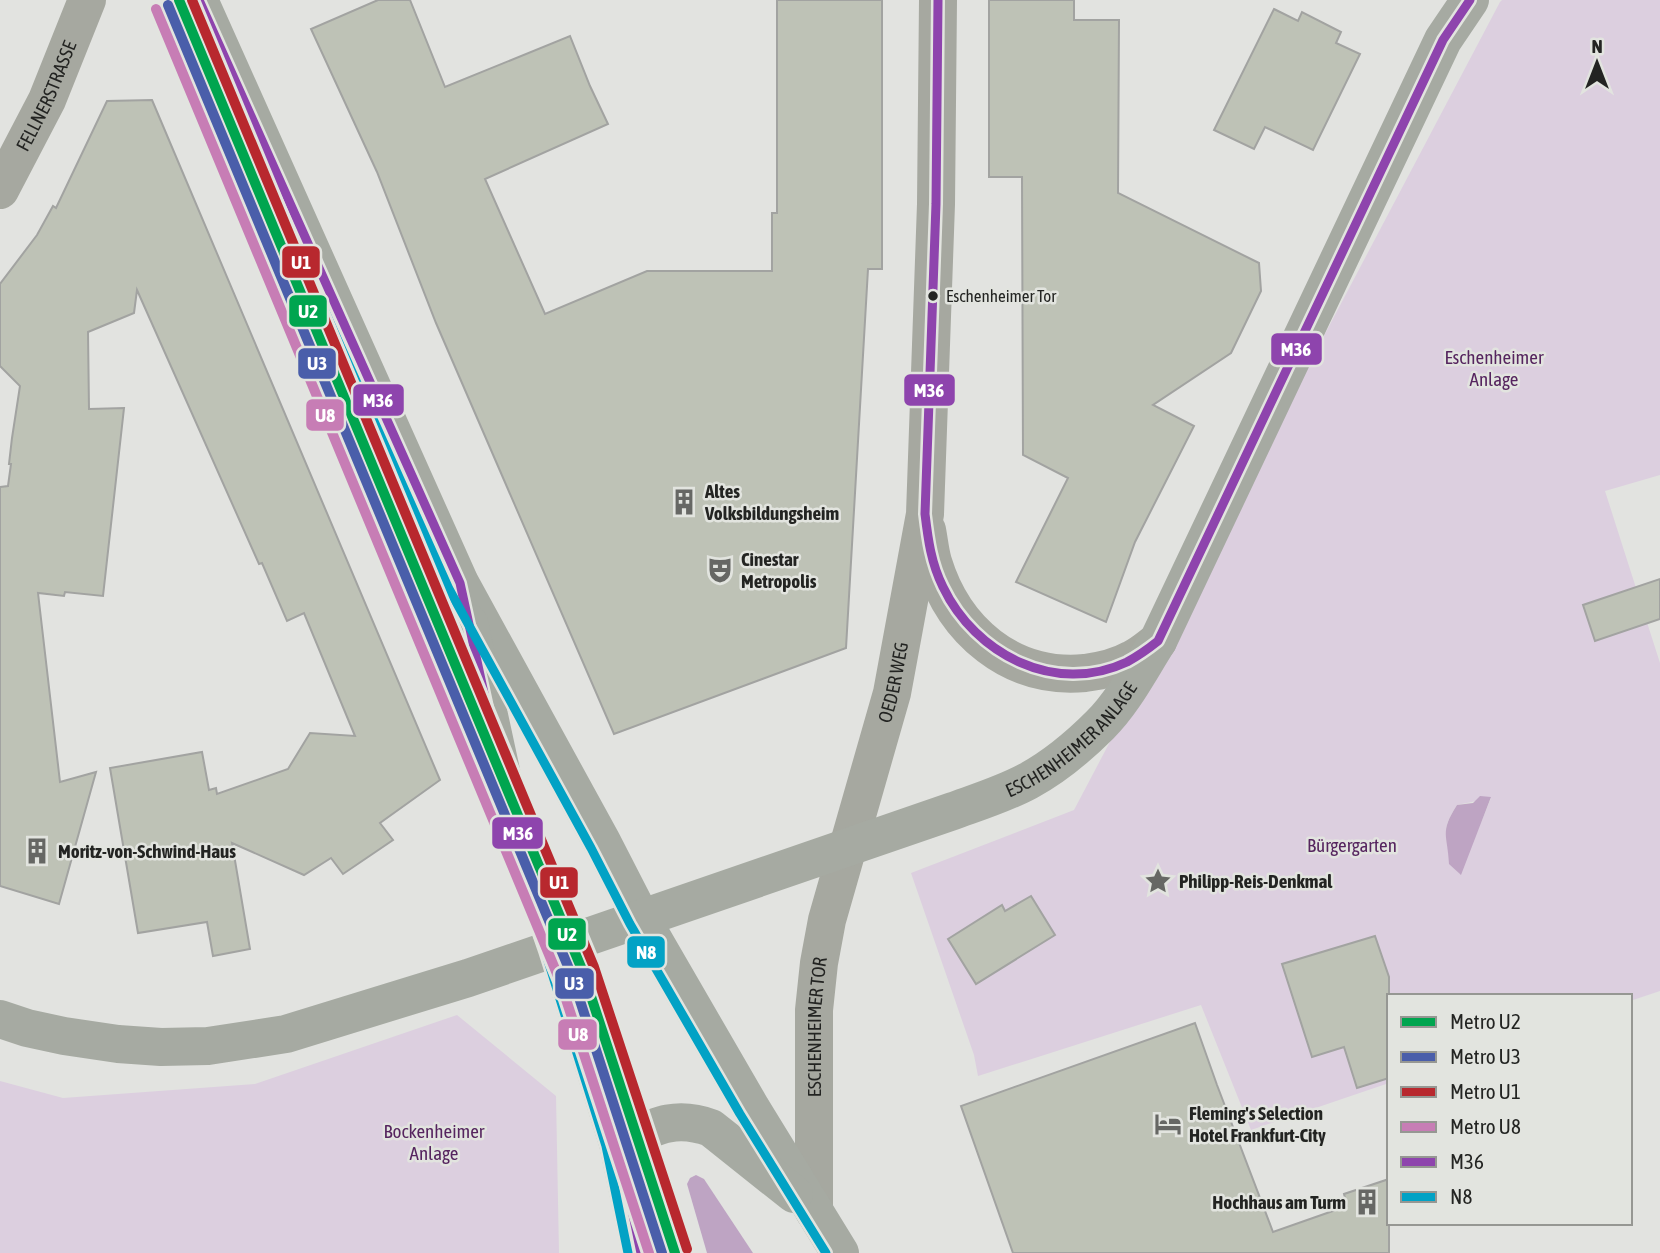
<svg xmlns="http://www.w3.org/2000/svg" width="1660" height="1253" font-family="'Asap Condensed',sans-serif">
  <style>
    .green { fill: #dccfdf; fill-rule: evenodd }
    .water { fill: #bea4c3 }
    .building { fill: #bec2b6; stroke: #a2a3a1; stroke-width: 2 }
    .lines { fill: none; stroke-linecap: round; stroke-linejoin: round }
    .minor { stroke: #a6a8a0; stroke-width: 38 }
    .major { stroke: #a6aaa2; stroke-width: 38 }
    .bus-1-casing { stroke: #e2e4df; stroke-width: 14 }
    .bus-2-casing { stroke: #e2e4df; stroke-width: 14 }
    .bus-1 { stroke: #8e44ad; stroke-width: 9 }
    .bus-2 { stroke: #02a2c5; stroke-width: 9 }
    .metro-1-casing { stroke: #e2e4df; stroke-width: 16 }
    .metro-2-casing { stroke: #e2e4df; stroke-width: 16 }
    .metro-3-casing { stroke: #e2e4df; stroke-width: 16 }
    .metro-4-casing { stroke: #e2e4df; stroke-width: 16 }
    .metro-1 { stroke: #00a54f; stroke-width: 10 }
    .metro-2 { stroke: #4a5eaa; stroke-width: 10 }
    .metro-3 { stroke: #b8282e; stroke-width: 10 }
    .metro-4 { stroke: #c77db5; stroke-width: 10 }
    .bus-dot { fill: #232422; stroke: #e2e4df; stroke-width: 2.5 }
    .labels { text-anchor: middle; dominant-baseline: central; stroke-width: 5; stroke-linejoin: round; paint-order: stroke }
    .bus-label { font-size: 17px; fill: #232422; stroke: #e2e4df; text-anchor: start }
    .street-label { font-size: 19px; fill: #232422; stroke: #e2e4df }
    .park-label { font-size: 19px; fill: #56255f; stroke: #e2e4df }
    .poi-label { font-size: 19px; font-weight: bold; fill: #232422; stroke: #e2e4df; text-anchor: start }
    .line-badge { stroke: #e2e4df; stroke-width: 2.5 }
    .badge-label { font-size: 19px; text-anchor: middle; font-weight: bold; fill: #fff }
  </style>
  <rect width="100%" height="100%" fill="#e2e3e0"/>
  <g class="green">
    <path d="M1502,0h158v475l-55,16 55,172v328l-30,10v-5h-241v87l-138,47 -50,-125 -223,71 -4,-21 -63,-182 163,-63 426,-808zM1491,798l-31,76 -10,-10c-2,-29 -11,-32 7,-59z"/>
    <path d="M457,1015l99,81 3,157h-559v-172l63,17 192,-14z"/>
  </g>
  <g class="water">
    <path d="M1480,796l11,1 -30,78 -12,-11c-1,-29 -10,-31 8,-59l16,-2z"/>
    <path d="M696,1175l8,4 49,74h-46l-20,-69 3,-6z"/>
  </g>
  <g class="building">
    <path d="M378,0h32l35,87 125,-51 20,50 18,38 -123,55 60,135 102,-43h125v-58h5v-213h105v269h-14l-22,379 -232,86 -178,-411 -59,-151 -66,-143z"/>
    <path d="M989,0h85v20h45l-1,173 141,70 2,28 -30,62 -78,52 41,21 -59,116 -29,80 -90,-40 52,-104 -45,-23 -1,-278h-33z"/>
    <path d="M1274,9l24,12 4,-9 39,20 -5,11 24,11 -47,96 -48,-23 -11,22 -40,-19z"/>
    <path d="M152,100l288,680 -60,43 13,17 -50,34 -12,-16 -27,17 -72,-32 18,106 -37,7 -6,-34 -69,11 -28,-165 92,-16 7,38 7,-2 1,6 71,-25 22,-36 45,3 -51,-123 -17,8 -25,-58 -3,1 -122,-274 -3,23 -46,19 1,77 35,-1 -21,188 -38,-4 -1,4 -26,-3 22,189 36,-10 -37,132 -59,-18v-399l8,-1 3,-22h-2l3,-26 8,-52 -20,-20v-82l37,-49 16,-29 3,2 51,-107z"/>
    <path d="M1660,579v40l-65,22 -12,-36z"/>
    <path d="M1031,896l24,39 -79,49 -28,-45 54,-34 3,6z"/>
    <path d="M1375,936l14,41v101l-32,10 -13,-41 -32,10 -30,-93z"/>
    <path d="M1195,1023l22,62 56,147 74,-26 -3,-12 45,-15v74h-376l-52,-147z"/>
  </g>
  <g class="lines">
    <g class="minor">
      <path id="s1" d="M0,190l47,-90 40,-100"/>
      <path d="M927,530c2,10 3,22 6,32 21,69 78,118 152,111 15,-2 33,-6 47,-14 9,-4 18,-12 26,-18"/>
      <path id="s2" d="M814,1211v-201l5,-47 8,-43 65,-227 33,-179 11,-310 2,-204"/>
    </g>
    <g class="major">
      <path d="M199,0l261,583 142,259 39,76 110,190 89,145"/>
      <path d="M469,623l40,185 48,139 61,196 23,110"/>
      <path id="s3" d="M0,1019l27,9 37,8 54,8 43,3 47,-1 78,-12 182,-56 485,-167c25,-9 51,-17 75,-30 26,-14 51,-35 72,-56 24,-24 40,-56 58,-84l285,-601 27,-40"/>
      <path d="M618,1143c34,-15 55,-29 93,-15l83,66"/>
    </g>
    <g class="bus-1-casing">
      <g id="bus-1">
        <path d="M199,0l261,583 49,225 48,139 61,196 23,110"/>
        <path d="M938,0l-2,204 -11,310c3,25 6,49 18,73 32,67 112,109 184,75 11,-6 21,-13 31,-21l285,-601 27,-40"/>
      </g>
    </g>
    <g class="bus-2-casing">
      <g id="bus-2">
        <path d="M188,5l261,584 142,259 39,76 110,190 86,139"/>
        <path d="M469,684l28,128 48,139 61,195 22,107"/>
      </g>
    </g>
    <use href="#bus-1" class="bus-1"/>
    <use href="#bus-2" class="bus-2"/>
    <g class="metro-1-casing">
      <path id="metro-1" d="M179,0l404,972 92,281"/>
    </g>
    <g class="metro-2-casing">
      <path id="metro-2" d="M168,5l404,971 90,277"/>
    </g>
    <g class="metro-3-casing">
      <path id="metro-3" d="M192,0l402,967 93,282"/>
    </g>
    <g class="metro-4-casing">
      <path id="metro-4" d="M156,9l404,972 89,272"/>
    </g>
    <use href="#metro-1" class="metro-1"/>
    <use href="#metro-2" class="metro-2"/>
    <use href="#metro-3" class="metro-3"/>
    <use href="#metro-4" class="metro-4"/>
  </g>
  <defs>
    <g id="building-bare" transform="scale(2.1)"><path d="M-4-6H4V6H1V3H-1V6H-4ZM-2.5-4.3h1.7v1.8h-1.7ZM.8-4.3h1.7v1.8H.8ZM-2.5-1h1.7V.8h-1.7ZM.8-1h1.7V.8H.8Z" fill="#666764" stroke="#e2e4df" stroke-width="2.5" paint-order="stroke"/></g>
    <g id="theatre-bare" transform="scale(2.1)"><path d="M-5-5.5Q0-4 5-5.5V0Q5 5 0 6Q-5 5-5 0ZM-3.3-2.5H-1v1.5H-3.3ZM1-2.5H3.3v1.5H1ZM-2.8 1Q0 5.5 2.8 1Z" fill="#666764" stroke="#e2e4df" stroke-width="2.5" paint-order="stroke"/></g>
    <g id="sight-bare" transform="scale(2.1)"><path d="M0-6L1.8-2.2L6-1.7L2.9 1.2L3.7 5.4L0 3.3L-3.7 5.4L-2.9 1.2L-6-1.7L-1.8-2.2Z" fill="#666764" stroke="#e2e4df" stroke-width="2.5" paint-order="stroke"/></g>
    <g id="hotel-bare" transform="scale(2.1)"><path d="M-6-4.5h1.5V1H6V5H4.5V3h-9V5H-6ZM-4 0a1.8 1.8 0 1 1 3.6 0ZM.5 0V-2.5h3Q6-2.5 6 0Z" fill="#666764" stroke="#e2e4df" stroke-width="2.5" paint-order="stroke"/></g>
  </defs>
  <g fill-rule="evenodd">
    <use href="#building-bare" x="684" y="502"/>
    <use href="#theatre-bare" x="720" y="570"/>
    <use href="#building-bare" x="37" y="851"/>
    <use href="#sight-bare" x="1158" y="881"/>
    <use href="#hotel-bare" x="1168" y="1124"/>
    <use href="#building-bare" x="1367" y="1202"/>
  </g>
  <circle class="bus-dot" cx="933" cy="296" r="6"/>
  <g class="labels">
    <g class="bus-label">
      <text x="946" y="296">Eschenheimer Tor</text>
    </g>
    <g class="street-label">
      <text stroke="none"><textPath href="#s1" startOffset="105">FELLNERSTRASSE</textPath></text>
      <text stroke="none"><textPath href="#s2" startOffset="539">OEDER WEG</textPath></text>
      <text stroke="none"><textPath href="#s3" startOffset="1134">ESCHENHEIMER ANLAGE</textPath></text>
      <text stroke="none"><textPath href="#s2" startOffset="184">ESCHENHEIMER TOR</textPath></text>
    </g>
    <g class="park-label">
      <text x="1494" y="357">Eschenheimer<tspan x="1494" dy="22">Anlage</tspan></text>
      <text x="1352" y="845">Bürgergarten</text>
      <text x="434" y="1131">Bockenheimer<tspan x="434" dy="22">Anlage</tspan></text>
    </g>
    <g class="poi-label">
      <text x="705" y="491">Altes<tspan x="705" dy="22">Volksbildungsheim</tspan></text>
      <text x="741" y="559">Cinestar<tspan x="741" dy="22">Metropolis</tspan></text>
      <text x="58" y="851">Moritz-von-Schwind-Haus</text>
      <text x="1179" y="881">Philipp-Reis-Denkmal</text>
      <text x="1189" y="1113">Fleming's Selection<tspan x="1189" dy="22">Hotel Frankfurt-City</tspan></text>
      <text x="1346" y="1202" text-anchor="end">Hochhaus am Turm</text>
    </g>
  </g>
  <g class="line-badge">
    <rect x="281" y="245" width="40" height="34" rx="7" fill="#b8282e"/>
    <rect x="288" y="294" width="40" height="34" rx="7" fill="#00a54f"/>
    <rect x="1270" y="332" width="53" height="34" rx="7" fill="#8e44ad"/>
    <rect x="297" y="347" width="40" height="33" rx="7" fill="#4a5eaa"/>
    <rect x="903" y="373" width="53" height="34" rx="7" fill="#8e44ad"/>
    <rect x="352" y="383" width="53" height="34" rx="7" fill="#8e44ad"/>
    <rect x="305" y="398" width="40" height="34" rx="7" fill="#c77db5"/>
    <rect x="491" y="816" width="53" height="34" rx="7" fill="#8e44ad"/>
    <rect x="539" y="866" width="40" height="33" rx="7" fill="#b8282e"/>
    <rect x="547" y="917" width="40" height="34" rx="7" fill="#00a54f"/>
    <rect x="626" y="935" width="40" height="34" rx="7" fill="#02a2c5"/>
    <rect x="554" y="967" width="41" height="33" rx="7" fill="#4a5eaa"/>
    <rect x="557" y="1018" width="41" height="33" rx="7" fill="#c77db5"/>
  </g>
  <g class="badge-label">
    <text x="301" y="269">U1</text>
    <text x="308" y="318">U2</text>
    <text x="1296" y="356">M36</text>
    <text x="317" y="370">U3</text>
    <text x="929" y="397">M36</text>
    <text x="378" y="407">M36</text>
    <text x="325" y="422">U8</text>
    <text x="518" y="840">M36</text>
    <text x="559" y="889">U1</text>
    <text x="567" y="941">U2</text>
    <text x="646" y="959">N8</text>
    <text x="574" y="990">U3</text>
    <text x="578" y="1041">U8</text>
  </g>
  <rect x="1387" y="994" width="245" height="231" fill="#e2e4df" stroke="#969793" stroke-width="2"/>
  <rect x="1401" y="1017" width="35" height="10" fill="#00a54f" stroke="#969793" stroke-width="2"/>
  <text x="1450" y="1029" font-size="21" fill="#232422">Metro U2</text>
  <rect x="1401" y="1052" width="35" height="10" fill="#4a5eaa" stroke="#969793" stroke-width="2"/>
  <text x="1450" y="1064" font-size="21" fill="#232422">Metro U3</text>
  <rect x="1401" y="1087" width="35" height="10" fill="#b8282e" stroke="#969793" stroke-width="2"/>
  <text x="1450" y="1099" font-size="21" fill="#232422">Metro U1</text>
  <rect x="1401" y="1122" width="35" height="10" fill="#c77db5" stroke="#969793" stroke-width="2"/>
  <text x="1450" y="1134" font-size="21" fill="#232422">Metro U8</text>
  <rect x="1401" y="1157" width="35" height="10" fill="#8e44ad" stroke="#969793" stroke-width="2"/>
  <text x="1450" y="1169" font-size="21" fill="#232422">M36</text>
  <rect x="1401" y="1192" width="35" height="10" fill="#02a2c5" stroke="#969793" stroke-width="2"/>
  <text x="1450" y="1204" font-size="21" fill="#232422">N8</text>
  <g transform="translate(1597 63)" stroke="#e2e4df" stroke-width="5" paint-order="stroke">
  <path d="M0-5L12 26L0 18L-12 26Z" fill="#232422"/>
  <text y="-10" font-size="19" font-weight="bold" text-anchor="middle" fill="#232422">N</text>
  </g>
</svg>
